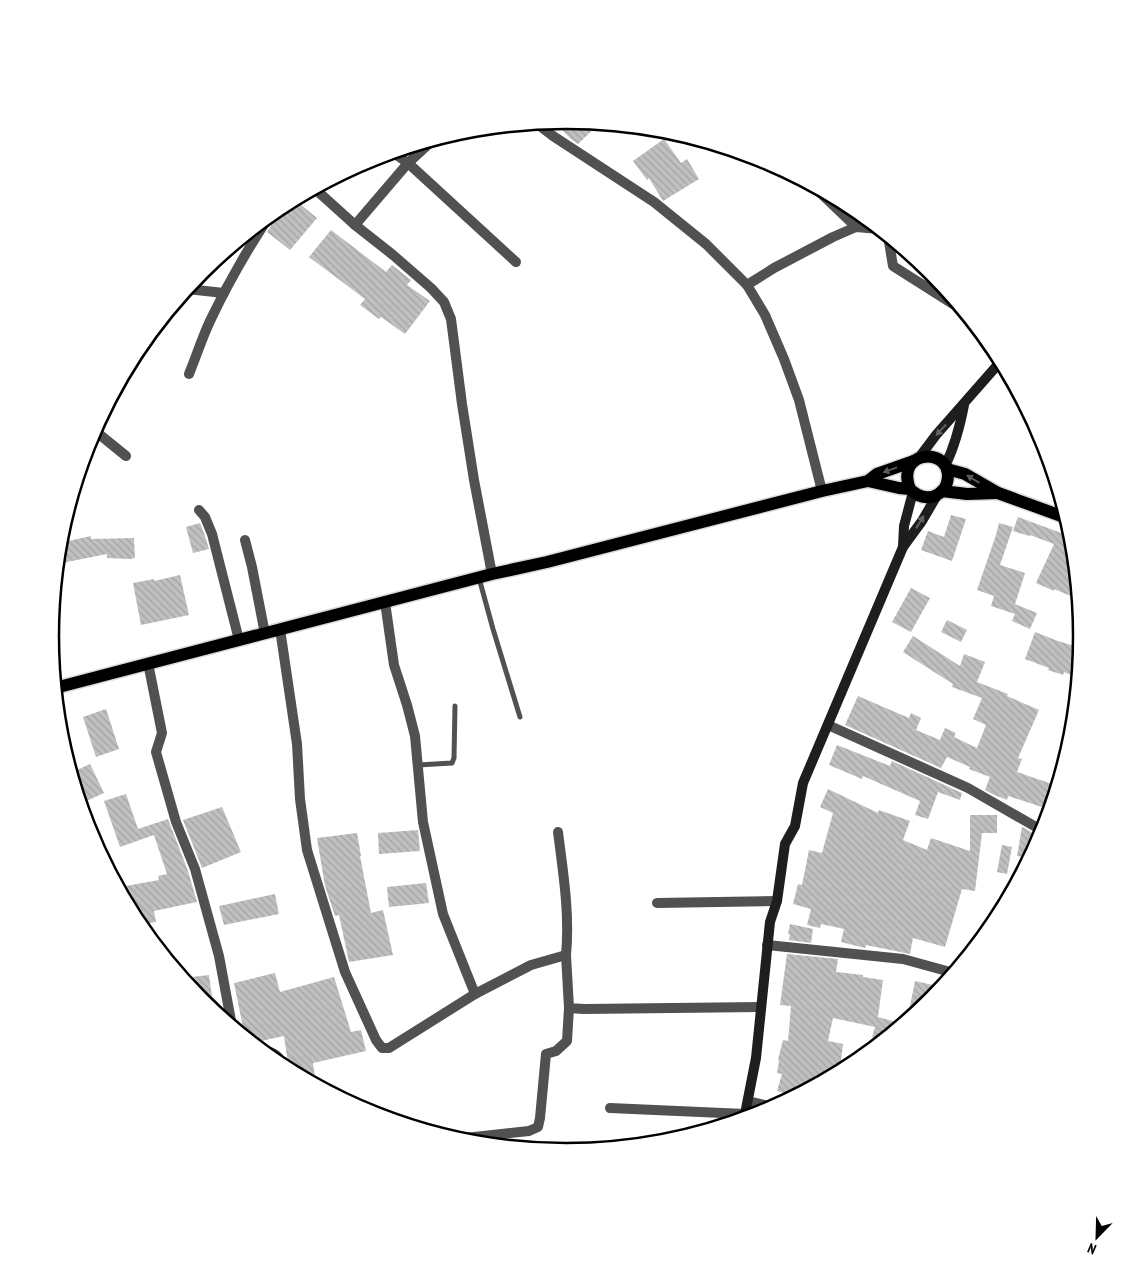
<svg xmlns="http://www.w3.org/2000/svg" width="1132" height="1272" font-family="'PT Sans Narrow',sans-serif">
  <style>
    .building { fill: url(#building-back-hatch) }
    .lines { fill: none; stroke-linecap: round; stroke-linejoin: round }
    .primary-casing { stroke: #dbdbdb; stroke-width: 15 }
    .lane { stroke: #515151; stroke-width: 5 }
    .street { stroke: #515151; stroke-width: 10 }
    .secondary { stroke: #1e1e1e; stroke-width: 10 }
    .primary { stroke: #000; stroke-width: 12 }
    .oneway { fill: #626262 }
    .oneway2 { fill: #595959 }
    .rim { fill: none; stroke: #000; stroke-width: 2.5 }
  </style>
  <defs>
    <pattern id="building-back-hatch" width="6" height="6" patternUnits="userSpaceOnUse" patternTransform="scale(1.25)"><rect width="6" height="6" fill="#c0c0c0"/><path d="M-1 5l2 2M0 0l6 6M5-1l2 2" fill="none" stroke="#a3a3a3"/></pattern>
  </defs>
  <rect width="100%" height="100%" fill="#fff"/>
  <g class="building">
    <path d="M564,120h2l34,3 -22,21 -7,-5 -18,-18z"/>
    <path d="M664,139l17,24 6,-4 12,20 -36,22 -14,-23 -2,2 -14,-19z"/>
    <path d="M294,199l23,19 -27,32 -23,-18 11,-17 11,-13z"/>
    <path d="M331,230l55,42 6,-7 19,15 -4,5 23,16 -25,33 -24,-17 -2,2 -19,-14 5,-6 -56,-42z"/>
    <path d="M951,515l15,4 -14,42 -31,-11 7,-19 16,6z"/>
    <path d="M1018,517l54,20 6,62 -24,-10v2l-18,-8 18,-39 -24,-9 -1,1 -16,-5z"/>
    <path d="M200,523l5,13 4,13 -16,4 -7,-26z"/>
    <path d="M999,523l14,4 -13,38 25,8 -10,31 22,9 -7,16 -18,-8 3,-7 -24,-8 3,-10 -17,-6 19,-55z"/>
    <path d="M91,536v3l43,-1 1,20 -5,1 -23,-1v-4l-45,9 -3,-16v-4z"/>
    <path d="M180,575l9,40 -48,10 -8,-42 21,-4v2z"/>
    <path d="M911,588l19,10 -19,34 -19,-10z"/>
    <path d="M947,620l20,10 -6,12 -20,-10z"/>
    <path d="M1035,632l23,9 23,7 -3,30 -14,-6 -1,3 -15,-5 1,-2 -24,-9z"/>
    <path d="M913,636l47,30 4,-12 21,8 -8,20 31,12 -1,2 32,14 -21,48 4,1 -5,13 38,13 -7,24 -40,-13 -1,4 -15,-6 -7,-4 5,-13 -21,-8 1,-2 -23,-10 -6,11 -96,-43 13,-29 51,22 2,-5 10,5 -5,12 24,10 5,-12 11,5 -2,4 23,11 9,-23 -13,-6 9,-21 -30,-11 1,-3 -50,-32z"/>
    <path d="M106,709l13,40 -23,8 -13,-40z"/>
    <path d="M837,745l53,21 2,-5 70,32 -2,7 -22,-8 -10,27 -13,-4 5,-14 -57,-25 -1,3 -33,-14z"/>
    <path d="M90,764l14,29 -22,10 -4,-8 -7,-22z"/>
    <path d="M828,789l50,24 1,-3 31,11 -7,19 24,10 4,-12 39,13v-36h27v18h-15l-7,58 -13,-2 -17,58 -32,-9 -3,16 -44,-9 -1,3 -24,-6 3,-13 -23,-5 -1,4 -13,-3 4,-16 -18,-5 5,-20 4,1 7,-35 13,3 11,-40 -13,-6z"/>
    <path d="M126,794l12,35 30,-10 20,52 9,31 -43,9 2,11 -17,3 -9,-15 -4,-24 33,-6 -1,-4 9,-2 -13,-39 -34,12 -16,-46z"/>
    <path d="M222,807l19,45 -39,16 -19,-48z"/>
    <path d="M1022,827l13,7 -5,24 -13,-2z"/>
    <path d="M418,830l2,21 -41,3 -1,-21z"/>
    <path d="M357,833l4,23h-1l11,57 12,-3 10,45 -44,7 -10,-47 -4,1 -10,-30 -8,-48z"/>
    <path d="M1002,845l10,2 -5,27 -10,-2z"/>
    <path d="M426,883l3,20 -40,4 -2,-20z"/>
    <path d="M275,894l4,20 -55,11 -5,-19z"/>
    <path d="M790,924l23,5 -2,14 -22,-3 1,-6h-2z"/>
    <path d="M787,954l51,5 -2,13 27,3v2l20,3 -5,37 25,7 -29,23 2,-9 -4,-1 3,-10 -42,-9 -5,23 15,3 -2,16 12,4 -29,16 -10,-3 -4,11 -16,8 -17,-5 5,-17 -5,-1 2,-12 -1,-1 5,-20 5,1 3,-35 -11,-1z"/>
    <path d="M275,973l5,19 54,-15 17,55 10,-2 5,21 -53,12 3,22 -25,-14 1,-3 -5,-11 -3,-21 -32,7 -7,-6 -11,-54z"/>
    <path d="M209,975l5,36 -13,-10 -18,-23z"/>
    <path d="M915,981l27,6 -11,14 -24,20z"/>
  </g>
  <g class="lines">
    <g class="primary-casing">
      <g id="primary">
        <path d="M947,469l18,5 33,19 69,25"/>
        <path d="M868,481l31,7 11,1c10,10 24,12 34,0 3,-4 4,-9 4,-15 -3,-28 -53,-22 -38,15"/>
        <path d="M942,491l25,3 31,-1"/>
        <path d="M55,688l437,-114 55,-12 275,-71 46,-10 9,-7 37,-13"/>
      </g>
    </g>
    <g class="lane">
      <path d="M479,578l14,51 27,88"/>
      <path d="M418,765l34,-2 2,-5 1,-52"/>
    </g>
    <g class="street">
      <path d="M536,123l17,13 101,66 52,42 41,41 18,30 19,44 15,41 23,91"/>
      <path d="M392,152l16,11 108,99"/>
      <path d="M813,186l43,41"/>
      <path d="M314,188l41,37 38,30 38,33 13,14 7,17 11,85 12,76 18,94"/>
      <path d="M355,225l53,-62 25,-23"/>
      <path d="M888,236l5,30 71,45"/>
      <path d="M747,285l27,-17 59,-31 23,-10 23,2"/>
      <path d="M187,289l37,4"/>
      <path d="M189,374c7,-17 13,-36 21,-53 18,-38 38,-73 61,-107"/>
      <path d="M94,430l32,26"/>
      <path d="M199,510l6,7 7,17 27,106"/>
      <path d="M245,540l7,27 13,67"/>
      <path d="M385,602l9,63 13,40 8,31 8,86 20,92 32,80"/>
      <path d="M280,629l17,115 3,55 7,51 38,122 31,68 6,8h7l86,-54 56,-29 35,-10 3,53 15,1 177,-2"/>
      <path d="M148,663l14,70 -6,19 20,70 19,47 24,87 13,70"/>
      <path d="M828,725l140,63 75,43"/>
      <path d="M558,832c5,40 12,82 8,123"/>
      <path d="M657,903l120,-2"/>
      <path d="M767,945l136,14 51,14"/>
      <path d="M262,1051c12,-1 18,7 23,17"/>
      <path d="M748,1101l25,6"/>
      <path d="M610,1108l135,6"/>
      <path d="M456,1139l73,-8 9,-4 2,-9 6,-64 10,-3 11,-10 2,-33"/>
    </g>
    <g class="secondary">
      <path d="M918,459l18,-24 65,-74"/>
      <path d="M945,466c10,-20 15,-40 19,-61"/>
      <path d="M903,547l1,-21 9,-34"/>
      <path d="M744,1119l12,-61 14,-136 7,-21 8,-57 10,-18 8,-43 100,-236 19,-26 14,-24"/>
    </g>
    <use href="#primary" class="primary"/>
  </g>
  <defs><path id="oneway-solid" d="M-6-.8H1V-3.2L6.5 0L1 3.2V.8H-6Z" transform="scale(1.25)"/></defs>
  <g class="oneway">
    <use href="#oneway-solid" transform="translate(941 430) rotate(133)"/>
    <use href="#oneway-solid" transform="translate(920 522) rotate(-58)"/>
  </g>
  <g class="oneway2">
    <use href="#oneway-solid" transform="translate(890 470) rotate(160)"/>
    <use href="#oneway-solid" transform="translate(973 479) rotate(-149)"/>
  </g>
  <path d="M0 0H1132V1272H0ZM59 636a507 507 0 1 1 1014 0a507 507 0 1 1-1014 0Z" fill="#fff" fill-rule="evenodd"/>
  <path class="rim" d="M59 636a507 507 0 1 1 1014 0a507 507 0 1 1-1014 0Z"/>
  <g transform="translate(1097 1237) rotate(203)" stroke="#ffffff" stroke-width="4" paint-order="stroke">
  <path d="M0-4L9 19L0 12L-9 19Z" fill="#000000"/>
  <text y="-8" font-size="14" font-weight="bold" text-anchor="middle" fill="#000000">N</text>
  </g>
</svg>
